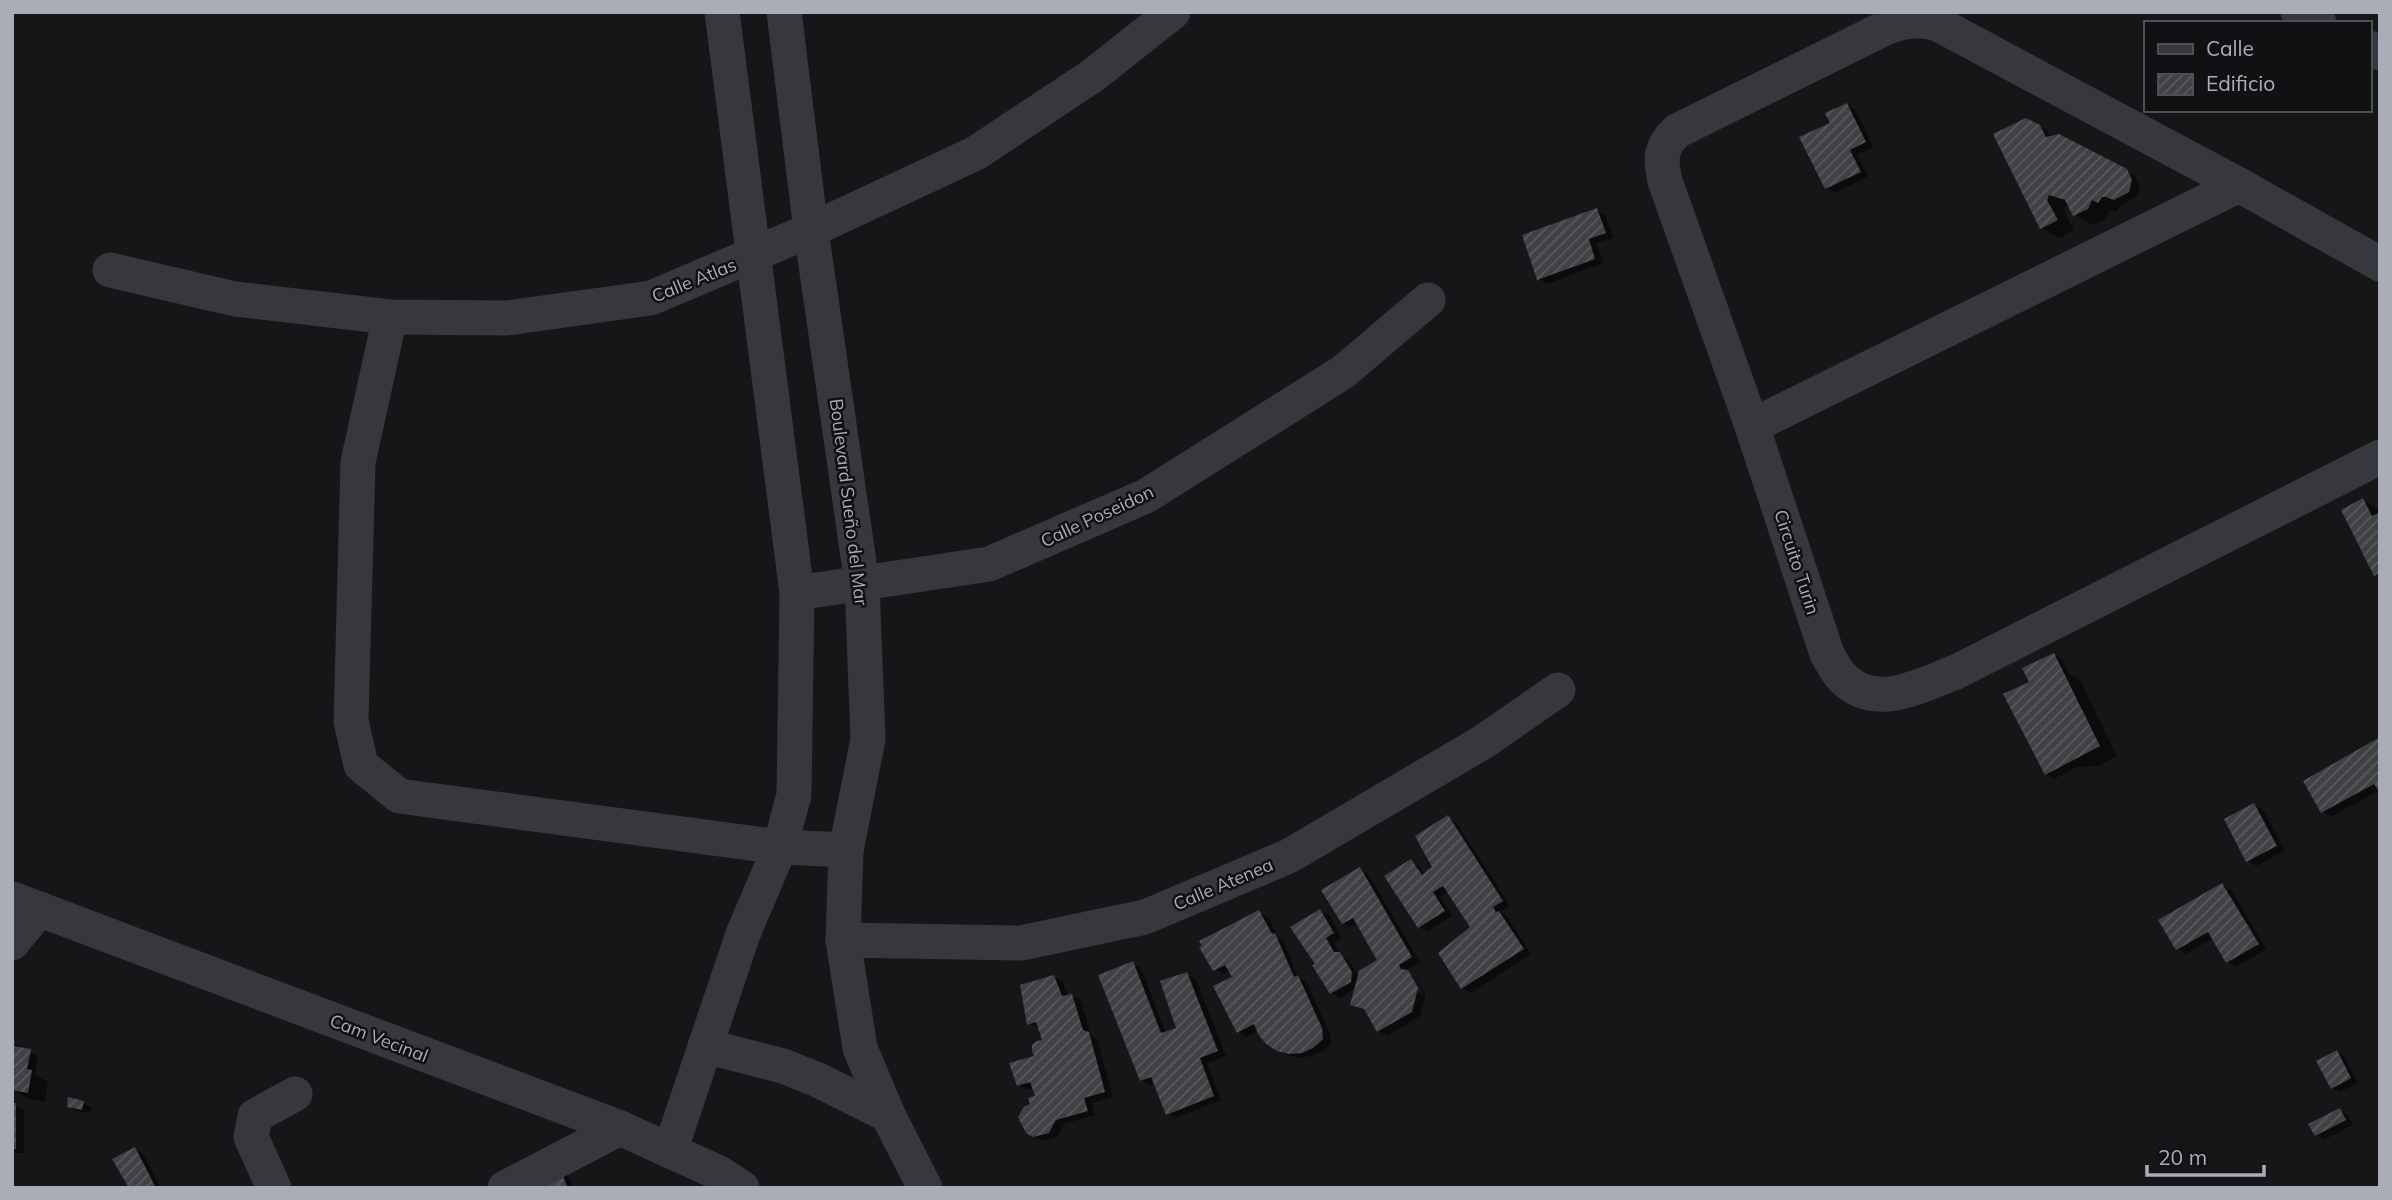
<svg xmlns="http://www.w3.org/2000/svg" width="2392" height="1200" font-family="Mulish,sans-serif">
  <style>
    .shadow { fill: #0007 }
    .building { fill: url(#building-hatch) }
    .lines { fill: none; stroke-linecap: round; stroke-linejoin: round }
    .minor { stroke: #37383d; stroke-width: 35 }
    .labels { text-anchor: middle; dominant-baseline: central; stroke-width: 5; stroke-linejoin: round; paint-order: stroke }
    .street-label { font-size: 18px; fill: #a8adb8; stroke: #111113 }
  </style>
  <defs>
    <pattern id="building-hatch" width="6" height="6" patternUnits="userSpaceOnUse" patternTransform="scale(1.75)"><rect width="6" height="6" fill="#404145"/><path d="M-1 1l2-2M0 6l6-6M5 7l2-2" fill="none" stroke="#595a5e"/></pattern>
  </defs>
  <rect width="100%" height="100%" fill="#161618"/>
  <g class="shadow">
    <path d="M1846,105l9,4 18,38 -16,8 11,22 -33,16 -9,-5 7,-65z"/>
    <path d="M2039,126l9,5 3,7 84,38 5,10 -3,10 -18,11 -3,5 -6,-3 -5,10 -13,6 -17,-10 -6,-10h-2l-3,6 10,19 -15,8 -18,-10z"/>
    <path d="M1597,210l8,5 8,23 -17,5 7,20 -56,21 -8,-5z"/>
    <path d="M2363,500l17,10v67l-4,-2z"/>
    <path d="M2054,655l8,4 5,13 12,7 38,77 -19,10 -21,1 -23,12 -8,-5 -15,-92z"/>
    <path d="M2380,738v52l-49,27 -8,-5z"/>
    <path d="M2254,805l9,5 22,41 -29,15 -8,-5z"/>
    <path d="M1448,818l8,4 54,84 -9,6 6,5 24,37 -60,39 -9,-5 10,-61 -23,-36 -9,6 12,19 -25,16 -8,-5 -8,-66 8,5 6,9 10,-8z"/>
    <path d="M1360,869l8,5 52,88 -15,9 16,25 3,-2 -11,-19 13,18 -6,23 -33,20 -9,-5 -11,-20 -15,-7 4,-16 -16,10 -9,-5 -14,-28 3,-54 9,4 13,23 -8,5 6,12 8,4 11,18 21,-17 -22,-36 -7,3 -8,-4z"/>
    <path d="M2222,885l9,5 35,59 -30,18 -8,-5 -14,-24 -28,16 -8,-5 -17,-28z"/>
    <path d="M1259,912l9,5 10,20 5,3 15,37 8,4 24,53 1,10 -9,8 -11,4 -12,2 -12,-3 -20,-12 -8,-12 -12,6 -8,-5 -5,-55 -4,-6 -7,3 -8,-5z"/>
    <path d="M1132,963l9,5 25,65 12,-4 9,-55 9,5 30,77 -19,7 14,37 -45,18 -8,-5 -12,-31 -6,3 -9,-5z"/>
    <path d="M1054,977l9,5 5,14 4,-1 9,5 10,35 6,4 16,58 -21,6 3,12 -31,9 -6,13 -15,4 -16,-9 5,-27 5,-8 -3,-9 -8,2 -8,-5 26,-43 -5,-14 -10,-4z"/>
    <path d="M12,1042l11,5v3l15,6 -3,18 13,8 -3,20 -16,-3 -17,-10z"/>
    <path d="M2336,1052l9,5 13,26 -18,9 -8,-4z"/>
    <path d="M83,1103l9,5 -2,5 -13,-2 -8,-4z"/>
    <path d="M12,1104l12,5v44h-12z"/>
    <path d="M2340,1110l8,5 5,10 -29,15 -8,-5z"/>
    <path d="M134,1149l9,5 18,34h-30z"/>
    <path d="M567,1174l6,14h-53z"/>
  </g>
  <g class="building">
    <path d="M1847,103l19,39 -16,8 11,22 -36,17 -26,-52 31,-14 -5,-10z"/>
    <path d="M2026,118l14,7 6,12 13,-3 68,35 5,11 -3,12 -15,8 -8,-3h-4l-4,6 -6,-3 -4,9 -15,7 -8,-16 -16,-5 -2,5 11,20 -18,9 -47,-95z"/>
    <path d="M1597,208l9,25 -17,6 6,20 -58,21 -15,-45z"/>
    <path d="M2363,498l9,18 8,-4v61l-6,3 -33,-66z"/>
    <path d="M2054,653l46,93 -55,29 -42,-81 26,-12 -7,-14z"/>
    <path d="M2380,737v56l-6,-9 -53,29 -18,-32z"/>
    <path d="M2254,803l23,43 -31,16 -22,-43z"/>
    <path d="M1448,815l55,86 -10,6 3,5 3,-1 25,38 -63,40 -23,-36 32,-26 -27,-41 -10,6 12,19 -27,17 -34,-52 27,-17 11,16 10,-8 -17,-31z"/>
    <path d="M1360,867l52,90 -13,8 2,4 7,1 10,18 -6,24 -35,20 -13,-23 -14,-4 9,-34 18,-11 -24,-42 -11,6 -21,-34z"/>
    <path d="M2222,883l37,61 -33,19 -18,-31 -32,18 -18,-30z"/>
    <path d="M1320,909l14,24 -8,5 8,14h6l12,20 -1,10 -21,12 -18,-29 3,-1 -25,-37z"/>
    <path d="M1259,910l13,24 3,-1 19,44 4,-2 24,53 1,11 -10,9 -11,5 -13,1 -12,-3 -11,-7 -8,-10 -4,-10 -17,9 -24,-47 19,-9 -7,-12 -12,6 -14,-24 3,-1 -3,-5z"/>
    <path d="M1133,961l28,72 15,-5 -16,-47 27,-9 31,79 -18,7 14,38 -48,19 -15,-38 -11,4 -42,-106z"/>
    <path d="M1054,975l8,21 10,-2 11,36 6,2 16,60 -21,6 4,13 -32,9 -7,13 -16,4 -7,-4 -8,-16 6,-10 6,-3 -2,-6 7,-2 -5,-14 -13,4 -8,-23 25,-7 -2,-5v-6l5,-4 5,-1 -6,-18 -9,3 -7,-40z"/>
    <path d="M12,1040l3,1 -1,5 17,3 -4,20 5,1 -4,23 -16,-3z"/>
    <path d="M2337,1050l14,28 -20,11 -15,-28z"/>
    <path d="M68,1097l16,4 -2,9 -15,-3z"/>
    <rect x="12" y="1103" width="4" height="46"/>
    <path d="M2340,1108l6,12 -31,16 -7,-12z"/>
    <path d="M135,1147l20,39 -4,2h-22l-17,-29z"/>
    <path d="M559,1167l9,21h-52z"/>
  </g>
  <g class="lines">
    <g class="minor">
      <path d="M784,12l27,218 51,354 6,155 -22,111 -3,90 17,108 28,67 37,73"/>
      <path d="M2298,12l21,11"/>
      <path d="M2369,48l11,5"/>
      <path d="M2380,264l-141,-79 -299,-160c-21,-7 -36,-5 -57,4l-206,102c-17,16 -17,28 -12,50l87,245 75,228c5,8 9,17 15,23 32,35 79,8 114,-5l424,-215"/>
      <path d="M110,270l125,29 155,18 117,1 144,-20 160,-68 165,-77 116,-77 81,-64"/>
      <path d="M390,317l-32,145 -7,259 10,44 38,31 381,51 66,3"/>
      <path d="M1752,426l487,-241"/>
      <path d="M797,593l192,-29 157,-68 197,-124 85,-72"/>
      <path d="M12,899l608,229 99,45 23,15"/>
      <path d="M843,940l178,3 124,-26 144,-61 194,-114 75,-52"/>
      <path d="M12,943l28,-34"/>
      <path d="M705,1046l78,20 35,14 70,35"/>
      <path d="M670,1151l73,-217 37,-87 14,-52 3,-202 -75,-581"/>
      <path d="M274,1188l-23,-51 4,-21 40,-22"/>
      <path d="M505,1188l115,-60"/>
    </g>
  </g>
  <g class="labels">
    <g class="street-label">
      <text transform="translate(694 280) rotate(-22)">Calle Atlas</text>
      <text transform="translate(849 502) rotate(83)">Boulevard Sueño del Mar</text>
      <text transform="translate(1097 516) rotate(-25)">Calle Poseidon</text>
      <text transform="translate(1797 562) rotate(72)">Circuito Turin</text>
      <text transform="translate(1223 884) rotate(-23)">Calle Atenea</text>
      <text transform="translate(379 1038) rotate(21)">Cam Vecinal</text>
    </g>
  </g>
  <rect width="2392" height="1200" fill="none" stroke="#a8adb8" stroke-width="28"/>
  <rect x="2144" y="21" width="228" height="91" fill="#111113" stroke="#4d4f55" stroke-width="2"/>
  <rect x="2158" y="44" width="35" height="10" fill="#37383d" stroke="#4d4f55" stroke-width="2"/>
  <text x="2206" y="56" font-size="21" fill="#a8adb8">Calle</text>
  <rect x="2158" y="74" width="35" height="21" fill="url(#building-hatch)" stroke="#4d4f55" stroke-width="2"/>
  <text x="2206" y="91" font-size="21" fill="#a8adb8">Edificio</text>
  <path d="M2147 1165v10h117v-10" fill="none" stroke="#a8adb8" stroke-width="3.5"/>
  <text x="2158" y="1165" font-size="21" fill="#a8adb8" stroke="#111113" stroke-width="5" paint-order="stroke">20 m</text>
</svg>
